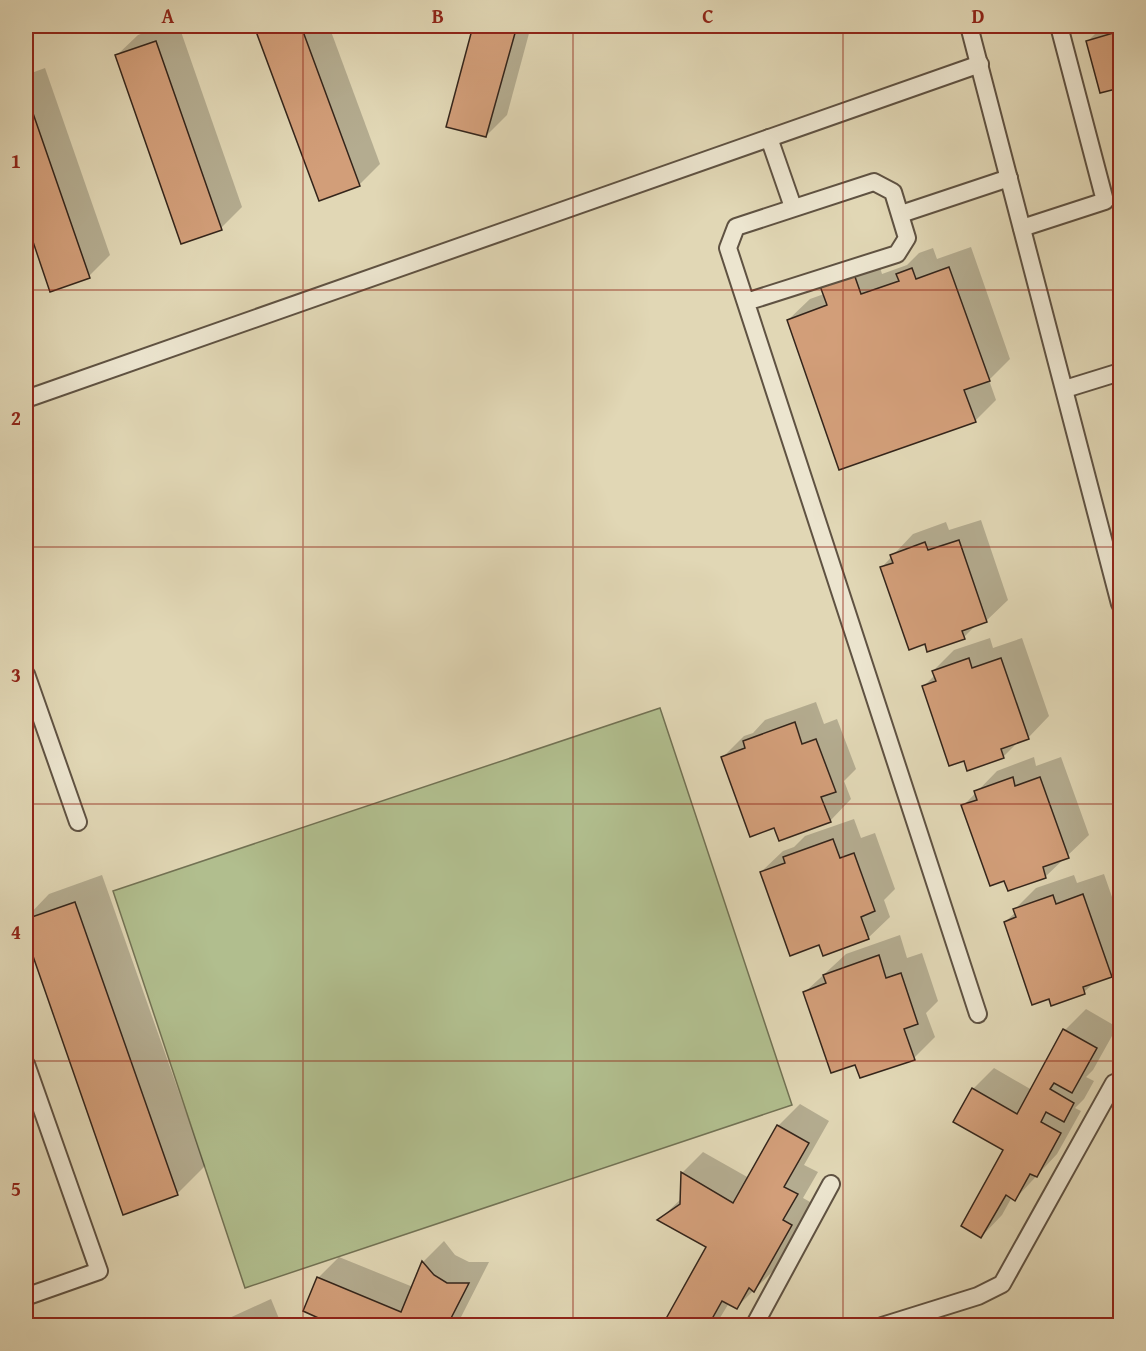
<svg xmlns="http://www.w3.org/2000/svg" width="1146" height="1351" font-family="'Gentium Book Plus',serif">
  <style>
    .green { fill: #b1be8e; stroke: #727254; stroke-width: 1.5 }
    .shadow { fill: #0003 }
    .building { fill: #d29e79; stroke: #34251b; stroke-width: 1.5 }
    .lines { fill: none; stroke-linecap: round; stroke-linejoin: round }
    .lane-casing { stroke: #5f5242; stroke-width: 20 }
    .lane { stroke: #ece5cf; stroke-width: 16 }
    .grid { fill: none; stroke: #8f2418; stroke-width: 1.5; stroke-opacity: 0.55 }
    .neatline { fill: none; stroke: #8f2418; stroke-width: 2 }
    .grid-label { font-size: 20px; text-anchor: middle; font-weight: bold; fill: #8f2418 }
  </style>
  <rect width="100%" height="100%" fill="#e1d7b5"/>
  <filter id="stains"><feTurbulence type="fractalNoise" baseFrequency=".00333" numOctaves="4"/><feColorMatrix values="0 0 0 0 .2 0 0 0 0 .09 0 0 0 0 .02 0 0 0 .5 -.17"/></filter>
  <radialGradient id="worn" r=".72"><stop offset=".6" stop-color="#630" stop-opacity="0"/><stop offset="1" stop-color="#630" stop-opacity=".3"/></radialGradient>
  <path class="green" d="M660,708l132,397 -547,183 -132,-397z"/>
  <g class="shadow">
    <path d="M163,26h16l63,181 -21,21 -105,-172 22,-21z"/>
    <path d="M256,26h73l51,138 -21,21 -39,15z"/>
    <path d="M475,26h56l-24,89 -21,21 -38,-10z"/>
    <path d="M1103,26h17v60l-19,5 -13,-50z"/>
    <path d="M45,68l65,187 -21,21 -38,14 -25,-73v-142z"/>
    <path d="M971,247l39,112 -21,21 7,20 -21,21 -187,-101 22,-21 14,-5 52,-40 6,20 25,-9 12,-12 14,-5 4,11z"/>
    <path d="M981,520l27,80 -22,21 -10,4 -12,12 -38,5 -44,-75 31,-33 33,-12 3,8z"/>
    <path d="M990,638l3,10 29,-10 27,78 -21,22 -9,3 -16,16 -80,-70 12,-12 -2,-4 21,-21z"/>
    <path d="M816,702l8,22 13,-5 19,50 -12,12 7,18 -21,22 -55,5 -52,-69 21,-21 9,-3 12,-13z"/>
    <path d="M1034,757l2,9 25,-9 28,78 -44,42 -82,-71 34,-35z"/>
    <path d="M854,819l7,19 14,-5 20,56 -11,11 6,17 -22,21 -48,5 -59,-71 22,-21 11,-4 11,-11z"/>
    <path d="M1104,874l16,46v46l-9,10 -15,5 -12,11 -79,-70 11,-10 -1,-3 21,-21 38,-13 3,8z"/>
    <path d="M102,875l103,291 -28,28 -53,19 -98,-281v-14l23,-24z"/>
    <path d="M900,935l7,23 15,-5 16,48 -12,12 9,24 -21,21 -58,5 -51,-71 41,-38z"/>
    <path d="M1086,1009l31,18 -24,43 -7,7 8,4 -10,18 -9,9 6,3 -24,43 -42,45 -3,-2 -10,18 -21,22 24,-87 -32,-61 21,-21 38,22 33,-60z"/>
    <path d="M800,1104l29,17 -25,44 14,7 -15,26 9,5 -37,66 -38,38 -8,-4 -14,23h-47l40,-79 -49,-27 23,-22v-25l21,-21 46,26 30,-53z"/>
    <path d="M444,1241l11,14 14,7h20l-29,57 15,7h-135l-22,-48 21,-21 74,30 10,-25z"/>
    <path d="M271,1299l11,27h-70z"/>
  </g>
  <g class="building">
    <path d="M254,26h47l59,160 -41,15z"/>
    <path d="M473,26h44l-31,111 -40,-10z"/>
    <path d="M1120,31v57l-20,5 -14,-52z"/>
    <path d="M156,41l66,189 -41,14 -66,-189z"/>
    <path d="M26,93l64,185 -40,14 -24,-71z"/>
    <path d="M949,267l41,114 -26,9 12,32 -137,48 -52,-150 40,-15 -7,-19 34,-12 7,20 38,-13 -3,-7 16,-6 4,11z"/>
    <path d="M959,540l28,82 -25,9 3,8 -38,13 -2,-8 -16,6 -29,-83 13,-4 -3,-8 35,-13 3,8z"/>
    <path d="M969,658l3,10 29,-10 28,81 -28,10 3,9 -37,13 -3,-10 -15,5 -27,-80 14,-5 -4,-10z"/>
    <path d="M795,722l7,22 14,-5 20,53 -15,5 10,25 -52,19 -5,-13 -24,9 -29,-80 24,-9 -2,-7z"/>
    <path d="M1013,777l2,9 25,-9 29,81 -26,9 3,11 -38,13 -4,-10 -14,5 -29,-81 16,-5 -3,-9z"/>
    <path d="M833,839l7,19 14,-5 21,58 -14,6 8,22 -46,17 -4,-11 -29,11 -30,-84 25,-9 -2,-6z"/>
    <path d="M1083,894l29,83 -29,10 2,7 -34,12 -2,-7 -17,6 -28,-83 12,-5 -3,-8 40,-14 3,9z"/>
    <path d="M75,902l103,293 -55,20 -97,-279v-17z"/>
    <path d="M879,955l7,23 15,-5 17,51 -14,5 11,31 -55,18 -5,-13 -24,8 -28,-81 23,-9 -3,-8z"/>
    <path d="M1063,1029l34,19 -25,45 -18,-10 -4,6 24,14 -10,19 -18,-10 -5,10 20,11 -24,44 -7,-3 -15,27 -9,-6 -25,43 -20,-12 42,-76 -50,-28 19,-34 45,26z"/>
    <path d="M777,1125l32,18 -25,44 14,7 -15,26 9,5 -38,67 -5,-4 -12,21 -15,-8 -14,25h-43l-2,-2 43,-77 -49,-27 23,-16 1,-32 52,31z"/>
    <path d="M422,1261l12,14 13,8h22l-22,43h-111l-33,-15 14,-34 84,35z"/>
  </g>
  <g class="lines">
    <g class="lane-casing">
      <g id="lane">
        <path d="M969,26l151,578"/>
        <path d="M769,138l24,69"/>
        <path d="M901,214l108,-36"/>
        <path d="M1022,228l83,-27 -46,-175"/>
        <path d="M746,302l151,-48 10,-16 -14,-46 -19,-10 -138,45 -8,21 250,766"/>
        <path d="M1065,389l55,-17"/>
        <path d="M26,399l954,-335"/>
        <path d="M26,674l52,148"/>
        <path d="M26,1064l73,207 -71,25 -2,-6"/>
        <path d="M754,1326l77,-142"/>
        <path d="M882,1326l96,-30 24,-12 112,-201"/>
      </g>
    </g>
    <use href="#lane" class="lane"/>
  </g>
  <path class="grid" d="M303,26v1300M573,26v1300M843,26v1300M26,290h1094M26,547h1094M26,804h1094M26,1061h1094"/>
  <rect width="1146" height="1351" fill="none" stroke="#e1d7b5" stroke-width="66"/>
  <rect x="33" y="33" width="1080" height="1285" class="neatline"/>
  <g class="grid-label">
    <text x="168" y="23">A</text>
    <text x="438" y="23">B</text>
    <text x="708" y="23">C</text>
    <text x="978" y="23">D</text>
    <text x="16" y="168">1</text>
    <text x="16" y="425">2</text>
    <text x="16" y="682">3</text>
    <text x="16" y="939">4</text>
    <text x="16" y="1196">5</text>
  </g>
  <rect width="100%" height="100%" filter="url(#stains)"/>
  <rect width="100%" height="100%" fill="url(#worn)"/>
</svg>
